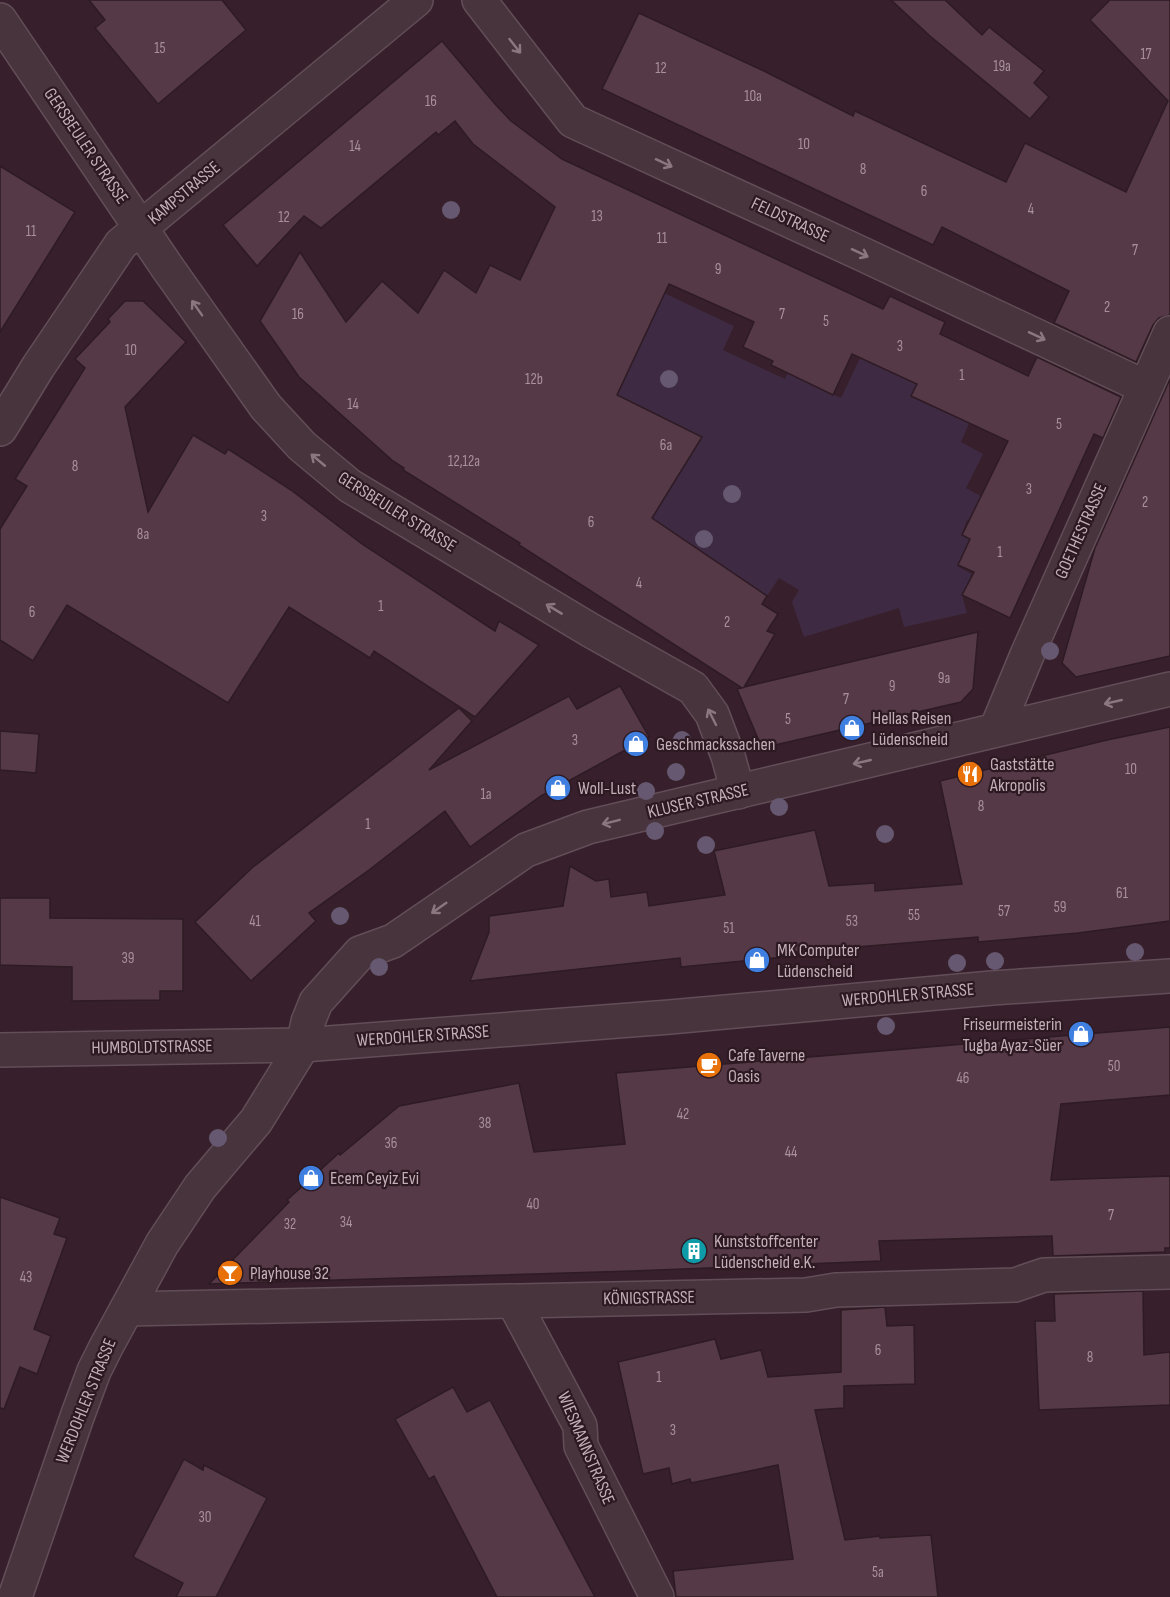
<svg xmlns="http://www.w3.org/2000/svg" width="1170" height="1597" font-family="'Sofia Sans Condensed',sans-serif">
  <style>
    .green { fill: #3e2a42 }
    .building { fill: #553946; stroke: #2e1b24; stroke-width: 1.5 }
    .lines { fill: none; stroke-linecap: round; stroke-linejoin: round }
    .minor-casing { stroke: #624e58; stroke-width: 36 }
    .tertiary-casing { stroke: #624e58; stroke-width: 36 }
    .minor { stroke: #48343d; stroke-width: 33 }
    .tertiary { stroke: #48343d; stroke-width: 33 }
    .tree { fill: #655870 }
    .oneway { stroke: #8c7781 }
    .labels { text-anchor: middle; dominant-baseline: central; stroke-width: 4.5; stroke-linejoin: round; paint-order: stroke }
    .number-label { font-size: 15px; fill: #a8919c }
    .street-label { font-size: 18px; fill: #c4aeb8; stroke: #2c1922 }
    .poi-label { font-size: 18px; fill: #c4aeb8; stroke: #2c1922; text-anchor: start }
  </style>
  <rect width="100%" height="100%" fill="#37202b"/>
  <path class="green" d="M664,293l70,33 -11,24 62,29 5,-11 27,19 24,11 19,-40 57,26 -6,13 42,19 20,-2 -12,28 22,12 -17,34 22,12 -11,24 -10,-4 -5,14 8,5 -13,27 15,8 -10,21 5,18 -63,14 -5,-19 -95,29 -12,-35 7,-12 -20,-12 -12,18 -26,-17 -99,-43 60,-99 -85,-42z"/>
  <g class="building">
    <path d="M89,0h133l24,30 -88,74 -63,-76 10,-8z"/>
    <path d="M891,0h54l37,35 7,-8 55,44 -10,12 15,14 -19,22 -100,-83z"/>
    <path d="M1110,0h60v315l-11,3 -6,7 -17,37 -82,-39 15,-32 -127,-64 -9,18 -331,-156 37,-76 125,58 89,45 2,-5 151,71 19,-39 101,49 42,-91 -78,-81z"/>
    <path d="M442,41l53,63 16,17 51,38 321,150 7,-13 55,26 -5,12 88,42 9,-19 84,40 -18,41 -9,-4 -84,184 -48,-23 12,-23 -16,-7 12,-26 -8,-4 46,-94 -97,-45 6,-12 -65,-30 -19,41 -62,-30 2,-4 -30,-14 11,-25 -85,-38 -52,111 85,42 -50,81 115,78 -5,8 16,10 -11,17 8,3 -31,53 234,-55 -5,57 -12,13 -199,46 -25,-59 5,-1 -223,-143 1,-2 -117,-73 1,-2 -11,-7 -94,-84 -39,-56 40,-69 46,70 36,-41 36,32 26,-43 32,23 14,-28 30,15 35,-73 -82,-63 -18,-23 -17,14 -2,-3 -115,96 -17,-12 -47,50 -34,-41z"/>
    <path d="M0,166l75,46 -75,120z"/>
    <path d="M125,301h18l43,41 -61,65 23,105 45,-77 32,19 3,-5 63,41 71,54 133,87 4,-10 40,24 -64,72 -101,-66 -4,7 -81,-51 -61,96 -161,-98 -34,56 -33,-21v-111l27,-43 -12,-7 70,-111 -10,-9 35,-37 -2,-3z"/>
    <path d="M1170,379v277l-94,21 -14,-14 33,-115z"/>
    <path d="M620,686l29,51 -108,59 -71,51 -25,-36 -76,59 -60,43 7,8 -65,60 -56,-59 58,-55 206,-159 13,13 -43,49 140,-74 8,13z"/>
    <path d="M1170,727v194l-92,12 -100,9v-5l-194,16v4l-103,10 -1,-9 -210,23 19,-49v-16l74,-10 7,-40 26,15 13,-2 2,18 36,-5 2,14 76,-11 -11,-44 101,-21 14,56 46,-3v8l87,-7 -22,-103 167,-41z"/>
    <path d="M0,731l39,3 -3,39 -36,-3z"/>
    <path d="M0,898h50v20l133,1v72h-23v9l-88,1v-34l-72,-2z"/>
    <path d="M1170,1027v68l-109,9 -10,76 119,-4v72h-5v4l-112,4 -1,-20 -173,5 2,20 -248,10 -424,13 80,-82 -2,-2 52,-47 1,2 59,-49 120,-23 15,69 91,-8 -9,-71z"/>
    <path d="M0,1197l60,21 -6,16 13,4 -33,91 17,7 -14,38 -17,-7 -16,42 -4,-1z"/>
    <path d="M1143,1291l1,64 26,-3v53l-131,5 -4,-89h20l-1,-27z"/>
    <path d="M885,1307l2,19 27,-1 1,59 -71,2v22l-29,2 30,130 35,-4v2l51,-3 7,62h-262l-3,-26 120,-12 -15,-94 -87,18 -1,-4 -18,5 -3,-16 -26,6 -25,-112 97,-23 6,20 40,-9 7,27 73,-5v-62z"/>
    <path d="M453,1387l14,25 23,-12 105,197h-98l-63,-121 -5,3 -34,-60z"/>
    <path d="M184,1459l19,11 1,-5 63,33 -51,99h-40l7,-14 -50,-26z"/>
  </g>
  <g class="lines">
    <g class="minor-casing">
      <g id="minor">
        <path d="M479,0l94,121 287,132 285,134"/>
        <path d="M0,20l167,247 99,140 36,39 48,40 240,144 103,58 19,26 16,42 10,36"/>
        <path d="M0,429l38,-62 83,-123 295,-244"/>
        <path d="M996,730l31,-75 143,-322"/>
        <path d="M303,1045l5,-23 8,-20 44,-49 33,-12 133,-91 62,-23 582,-138"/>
        <path d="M513,1301l67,125 1,20 76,151"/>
        <path d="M127,1309l679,-14 30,-5 179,-5 29,-10 126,-3"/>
      </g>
    </g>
    <g class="tertiary-casing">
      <g id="tertiary">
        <path d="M0,1050l303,-5 367,-28 322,-29 178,-12"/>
        <path d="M15,1597l62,-180 17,-46 12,-24 56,-103 38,-57 56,-66 47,-76"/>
      </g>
    </g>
    <use href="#minor" class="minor"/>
    <use href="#tertiary" class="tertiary"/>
  </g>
  <g class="tree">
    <circle cx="451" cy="210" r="9"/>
    <circle cx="669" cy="379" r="9"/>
    <circle cx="732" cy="494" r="9"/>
    <circle cx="704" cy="539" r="9"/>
    <circle cx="1050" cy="651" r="9"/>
    <circle cx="682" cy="740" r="9"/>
    <circle cx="676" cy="772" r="9"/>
    <circle cx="646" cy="791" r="9"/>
    <circle cx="779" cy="807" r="9"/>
    <circle cx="655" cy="831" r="9"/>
    <circle cx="885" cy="834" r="9"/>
    <circle cx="706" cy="845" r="9"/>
    <circle cx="340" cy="916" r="9"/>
    <circle cx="1135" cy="952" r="9"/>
    <circle cx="995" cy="961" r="9"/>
    <circle cx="957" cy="963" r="9"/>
    <circle cx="379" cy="967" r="9"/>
    <circle cx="886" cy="1026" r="9"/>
    <circle cx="218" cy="1138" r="9"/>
  </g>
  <defs><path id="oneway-shaft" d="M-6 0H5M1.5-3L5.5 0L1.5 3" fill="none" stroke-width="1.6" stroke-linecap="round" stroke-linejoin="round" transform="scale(1.5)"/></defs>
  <g class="oneway">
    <use href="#oneway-shaft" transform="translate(515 46) rotate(52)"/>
    <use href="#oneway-shaft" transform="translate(664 163) rotate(25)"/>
    <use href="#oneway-shaft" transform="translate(860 253) rotate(25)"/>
    <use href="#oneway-shaft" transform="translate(197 308) rotate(-125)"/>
    <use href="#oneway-shaft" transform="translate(1037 336) rotate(25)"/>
    <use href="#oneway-shaft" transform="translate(318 460) rotate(-140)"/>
    <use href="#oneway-shaft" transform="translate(554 609) rotate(-149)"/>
    <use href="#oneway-shaft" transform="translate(1113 702) rotate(167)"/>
    <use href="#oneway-shaft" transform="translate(712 717) rotate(-117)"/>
    <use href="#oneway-shaft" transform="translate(862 762) rotate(167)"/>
    <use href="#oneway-shaft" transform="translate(611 822) rotate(166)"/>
    <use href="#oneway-shaft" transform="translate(439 908) rotate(145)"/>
  </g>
  <defs>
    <g id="shop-disc" transform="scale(1.35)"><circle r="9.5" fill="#3f7fe0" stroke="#2c1922"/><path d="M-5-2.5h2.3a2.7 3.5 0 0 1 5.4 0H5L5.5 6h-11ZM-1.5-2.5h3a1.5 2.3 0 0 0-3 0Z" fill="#fff"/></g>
    <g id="restaurant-disc" transform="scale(1.35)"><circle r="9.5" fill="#e8710a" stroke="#2c1922"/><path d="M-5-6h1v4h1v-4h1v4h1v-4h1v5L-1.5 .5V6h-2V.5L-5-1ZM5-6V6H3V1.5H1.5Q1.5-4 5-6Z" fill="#fff"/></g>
    <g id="cafe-disc" transform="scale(1.35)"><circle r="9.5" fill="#e8710a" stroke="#2c1922"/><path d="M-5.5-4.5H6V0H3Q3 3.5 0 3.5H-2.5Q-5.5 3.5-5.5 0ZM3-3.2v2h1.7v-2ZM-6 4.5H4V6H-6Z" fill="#fff"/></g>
    <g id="building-disc" transform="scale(1.35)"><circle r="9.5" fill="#0f9aa8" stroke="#2c1922"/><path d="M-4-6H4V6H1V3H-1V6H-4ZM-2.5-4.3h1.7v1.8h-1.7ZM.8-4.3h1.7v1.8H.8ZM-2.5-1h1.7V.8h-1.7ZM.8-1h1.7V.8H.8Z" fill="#fff"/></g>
    <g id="bar-disc" transform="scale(1.35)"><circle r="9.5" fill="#e8710a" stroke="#2c1922"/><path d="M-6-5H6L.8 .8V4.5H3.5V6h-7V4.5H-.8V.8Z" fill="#fff"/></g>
  </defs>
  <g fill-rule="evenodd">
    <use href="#shop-disc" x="852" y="728"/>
    <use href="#shop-disc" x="636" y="744"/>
    <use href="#restaurant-disc" x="970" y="774"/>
    <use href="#shop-disc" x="558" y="788"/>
    <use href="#shop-disc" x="757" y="960"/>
    <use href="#shop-disc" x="1081" y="1034"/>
    <use href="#cafe-disc" x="709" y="1065"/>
    <use href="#shop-disc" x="311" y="1178"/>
    <use href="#building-disc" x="694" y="1251"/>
    <use href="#bar-disc" x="230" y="1273"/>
  </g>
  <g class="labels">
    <g class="number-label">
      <text x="160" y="48">15</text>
      <text x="1146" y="54">17</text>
      <text x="1002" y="66">19a</text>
      <text x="661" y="68">12</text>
      <text x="753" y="96">10a</text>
      <text x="431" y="101">16</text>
      <text x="804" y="144">10</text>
      <text x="355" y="146">14</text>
      <text x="863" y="169">8</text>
      <text x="924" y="191">6</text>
      <text x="1031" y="209">4</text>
      <text x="597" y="216">13</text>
      <text x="284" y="217">12</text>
      <text x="31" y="231">11</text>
      <text x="662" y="238">11</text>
      <text x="1135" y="250">7</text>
      <text x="718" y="269">9</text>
      <text x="1107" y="307">2</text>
      <text x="298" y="314">16</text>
      <text x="782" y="314">7</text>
      <text x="826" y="321">5</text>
      <text x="900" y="346">3</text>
      <text x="131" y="350">10</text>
      <text x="962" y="375">1</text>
      <text x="534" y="379">12b</text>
      <text x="353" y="404">14</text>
      <text x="1059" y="424">5</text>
      <text x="666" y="445">6a</text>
      <text x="464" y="461">12,12a</text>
      <text x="75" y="466">8</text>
      <text x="1029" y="489">3</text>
      <text x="1145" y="502">2</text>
      <text x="264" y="516">3</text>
      <text x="591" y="522">6</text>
      <text x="143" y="534">8a</text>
      <text x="1000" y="552">1</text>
      <text x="639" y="583">4</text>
      <text x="381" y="606">1</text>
      <text x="32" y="612">6</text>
      <text x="727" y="622">2</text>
      <text x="944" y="678">9a</text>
      <text x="892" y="686">9</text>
      <text x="846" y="699">7</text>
      <text x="788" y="719">5</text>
      <text x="575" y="740">3</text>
      <text x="1131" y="769">10</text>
      <text x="486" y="794">1a</text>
      <text x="981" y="806">8</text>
      <text x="368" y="824">1</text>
      <text x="1122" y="893">61</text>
      <text x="1060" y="907">59</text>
      <text x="1004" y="911">57</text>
      <text x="914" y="915">55</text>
      <text x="255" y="921">41</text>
      <text x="852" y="921">53</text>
      <text x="729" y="928">51</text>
      <text x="128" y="958">39</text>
      <text x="1114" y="1066">50</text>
      <text x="963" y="1078">46</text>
      <text x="683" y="1114">42</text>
      <text x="485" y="1123">38</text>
      <text x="391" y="1143">36</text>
      <text x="791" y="1152">44</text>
      <text x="533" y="1204">40</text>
      <text x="1111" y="1215">7</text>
      <text x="346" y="1222">34</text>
      <text x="290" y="1224">32</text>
      <text x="26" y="1277">43</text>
      <text x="878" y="1350">6</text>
      <text x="1090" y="1357">8</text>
      <text x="659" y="1377">1</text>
      <text x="673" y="1430">3</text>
      <text x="205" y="1517">30</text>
      <text x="878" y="1572">5a</text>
    </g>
    <g class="street-label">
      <text transform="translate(86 146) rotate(56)">GERSBEULER STRASSE</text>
      <text transform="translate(184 193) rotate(-40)">KAMPSTRASSE</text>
      <text transform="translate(790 220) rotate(25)">FELDSTRASSE</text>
      <text transform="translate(397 512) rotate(32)">GERSBEULER STRASSE</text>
      <text transform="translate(1081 531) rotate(-66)">GOETHESTRASSE</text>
      <text transform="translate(698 801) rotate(-13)">KLUSER STRASSE</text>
      <text transform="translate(908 995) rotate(-5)">WERDOHLER STRASSE</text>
      <text transform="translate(423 1036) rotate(-4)">WERDOHLER STRASSE</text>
      <text transform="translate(152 1047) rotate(-1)">HUMBOLDTSTRASSE</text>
      <text transform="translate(649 1298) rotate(-1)">KÖNIGSTRASSE</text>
      <text transform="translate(86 1401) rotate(-68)">WERDOHLER STRASSE</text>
      <text transform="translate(586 1448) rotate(67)">WIESMANNSTRASSE</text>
    </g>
    <g class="poi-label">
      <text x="872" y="718">Hellas Reisen<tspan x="872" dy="21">Lüdenscheid</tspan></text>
      <text x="656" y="744">Geschmackssachen</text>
      <text x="990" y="764">Gaststätte<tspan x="990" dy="21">Akropolis</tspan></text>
      <text x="578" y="788">Woll-Lust</text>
      <text x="777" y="950">MK Computer<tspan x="777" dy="21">Lüdenscheid</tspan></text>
      <text x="1062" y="1024" text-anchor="end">Friseurmeisterin<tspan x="1062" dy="21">Tugba Ayaz-Süer</tspan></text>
      <text x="728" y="1055">Cafe Taverne<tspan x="728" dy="21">Oasis</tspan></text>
      <text x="330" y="1178">Ecem Ceyiz Evi</text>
      <text x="714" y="1241">Kunststoffcenter<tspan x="714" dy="21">Lüdenscheid e.K.</tspan></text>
      <text x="250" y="1273">Playhouse 32</text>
    </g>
  </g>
</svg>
